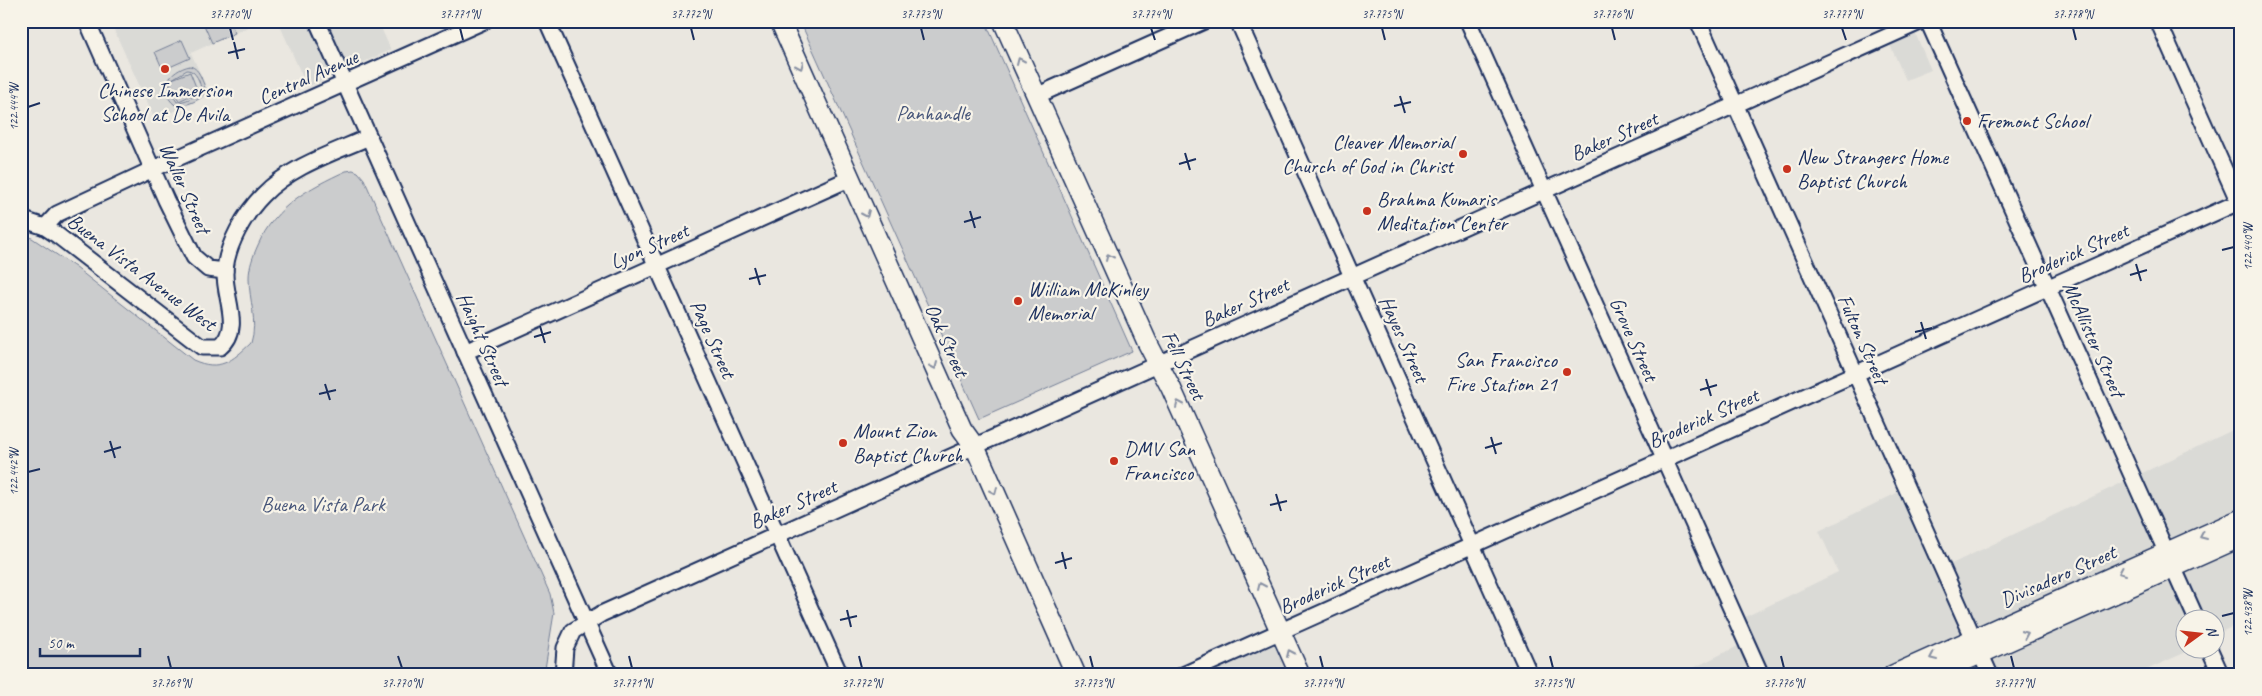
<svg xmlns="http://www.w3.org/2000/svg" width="2262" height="696" font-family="Caveat,sans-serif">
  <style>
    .built { fill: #dadad6 }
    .green { fill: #cbcccd; stroke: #737e96; fill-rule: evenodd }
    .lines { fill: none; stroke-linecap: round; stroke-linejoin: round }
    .minor-casing { stroke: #1b2f5e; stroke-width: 19 }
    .major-casing { stroke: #1b2f5e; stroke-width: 22 }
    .minor { stroke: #f7f3e8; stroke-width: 15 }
    .major { stroke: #f7f3e8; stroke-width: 19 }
    .oneway { stroke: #8991a3 }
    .ticks { fill: none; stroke: #1b2f5e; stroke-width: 2 }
    .poi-dot { fill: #c8321e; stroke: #f7f3e8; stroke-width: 2 }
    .labels { text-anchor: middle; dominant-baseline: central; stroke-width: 4.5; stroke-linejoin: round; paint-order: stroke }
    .street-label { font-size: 21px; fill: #1b2f5e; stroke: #f7f3e8 }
    .poi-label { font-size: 21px; fill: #1b2f5e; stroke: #f7f3e8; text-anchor: start }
    .park-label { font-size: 21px; fill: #47567a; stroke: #f7f3e8 }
    .neatline { fill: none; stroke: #1b2f5e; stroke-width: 2 }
    .ticks-label { font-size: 12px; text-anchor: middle; fill: #1b2f5e }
  </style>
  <rect width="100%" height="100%" fill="#eae7e0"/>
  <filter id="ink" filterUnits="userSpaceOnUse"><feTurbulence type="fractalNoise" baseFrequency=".02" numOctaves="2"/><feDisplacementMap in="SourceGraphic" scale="10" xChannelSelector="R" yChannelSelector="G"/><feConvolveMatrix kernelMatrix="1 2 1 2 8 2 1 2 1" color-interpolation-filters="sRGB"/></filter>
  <g filter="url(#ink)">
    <g class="built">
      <path d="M110,21h151l-70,32 19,42 -55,25z"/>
      <path d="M278,21h100l13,29 -84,37z"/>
      <path d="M1879,21h31l21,49 -25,10z"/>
      <path d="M2241,426v197l-25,11 1,3 -2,2 -1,-21h-30v30l9,1 -58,26h-456l67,-33 -9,-21 101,-49 -19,-41 88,-43 36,80z"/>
      <path d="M1281,631l19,44h-117z"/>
    </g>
    <g class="green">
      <path d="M211,21h13l7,3 4,9 -23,10 -8,-18z"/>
      <path d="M800,21h185l147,330 -153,68z"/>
      <path d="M182,40l8,18 -27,12 -8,-18z"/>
      <path d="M190,66c6,2 8,5 11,11 1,4 4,8 4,12 0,11 -21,18 -30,16 -19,-15 -5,-35 15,-39zM187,70c9,0 14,13 14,21 -5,6 -17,11 -24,11l-7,-11v-8l9,18 19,-9 -8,-20 -18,7z"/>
      <path d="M353,170l5,2 6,7 186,415 4,19 -10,62h-523v-440l11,3 43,29 118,93c27,12 39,1 58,-17 7,-23 -2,-42 -2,-65 0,-11 4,-22 9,-33 17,-39 51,-57 88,-74z"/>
    </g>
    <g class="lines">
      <g class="minor-casing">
        <g id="minor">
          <path d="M87,21l79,179 28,57 14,12 17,2"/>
          <path d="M317,21l293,654"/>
          <path d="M547,21l293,654"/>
          <path d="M1238,21l292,654"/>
          <path d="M1468,21l293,654"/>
          <path d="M1698,21l292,654"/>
          <path d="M1928,21l268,597"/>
          <path d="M2158,21l83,186"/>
          <path d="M1036,96l168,-75"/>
          <path d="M21,219l24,8 12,8 145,112h18c23,-18 4,-49 5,-75 1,-26 20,-59 38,-77 28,-29 70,-42 106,-58"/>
          <path d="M45,227l12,-13 96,-45 331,-148"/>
          <path d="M465,352l386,-174"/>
          <path d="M2209,648l12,27"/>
          <path d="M563,675l2,-27 8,-17 28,-17 1321,-593"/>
          <path d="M1183,675l1058,-474"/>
        </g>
      </g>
      <g class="major-casing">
        <g id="major">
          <path d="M780,21l182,408 13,18 101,228"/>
          <path d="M1003,21l144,321 24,46 129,287"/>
          <path d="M1893,675l348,-156"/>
          <path d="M1933,675l308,-138"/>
        </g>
      </g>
      <use href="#minor" class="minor"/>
      <use href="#major" class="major"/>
    </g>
    <defs><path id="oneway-chevron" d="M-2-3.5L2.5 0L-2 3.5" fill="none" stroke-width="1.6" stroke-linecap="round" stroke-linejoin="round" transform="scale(1.25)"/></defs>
    <g class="oneway">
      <use href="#oneway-chevron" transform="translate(1020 61) rotate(-114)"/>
      <use href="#oneway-chevron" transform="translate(800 66) rotate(66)"/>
      <use href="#oneway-chevron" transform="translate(866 214) rotate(66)"/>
      <use href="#oneway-chevron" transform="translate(1109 257) rotate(-114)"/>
      <use href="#oneway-chevron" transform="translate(934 366) rotate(66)"/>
      <use href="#oneway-chevron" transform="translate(1179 404) rotate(-114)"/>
      <use href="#oneway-chevron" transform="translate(994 491) rotate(66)"/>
      <use href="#oneway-chevron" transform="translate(2203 536) rotate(156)"/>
      <use href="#oneway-chevron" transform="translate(2122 572) rotate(156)"/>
      <use href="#oneway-chevron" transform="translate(1261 586) rotate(-114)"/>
      <use href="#oneway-chevron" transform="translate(2025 634) rotate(-24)"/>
      <use href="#oneway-chevron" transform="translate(1290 653) rotate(-114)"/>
      <use href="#oneway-chevron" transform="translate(1933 657) rotate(156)"/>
    </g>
  </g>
  <path class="ticks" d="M230,28l3,12M460,28l3,12M691,28l3,12M921,28l3,12M1151,28l4,12M1382,28l3,12M1612,28l3,12M1842,28l4,12M2073,28l3,12M234,42l4,17M228,53l17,-4M1400,96l5,17M1394,106l17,-4M28,107l12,-4M1185,153l5,17M1179,164l17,-5M970,211l5,17M964,222l17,-5M2222,250l12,-3M2136,264l5,17M755,268l5,17M2130,275l17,-5M749,279l17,-4M1921,322l5,17M540,326l5,17M1915,332l17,-4M534,337l17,-5M1706,379l5,17M325,384l5,16M1700,390l17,-5M319,394l17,-4M1491,437l5,17M110,441l5,17M1485,448l17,-5M104,452l17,-5M28,472l12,-3M1276,494l5,17M1270,505l17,-4M1062,552l4,17M1055,563l17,-5M847,610l4,17M2222,616l12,-3M840,620l17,-4M168,656l3,12M398,656l4,12M629,656l3,12M859,656l3,12M1090,656l3,12M1320,656l3,12M1550,656l3,12M1781,656l3,12M2011,656l3,12"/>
  <g class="poi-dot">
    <circle cx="165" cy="69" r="5"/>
    <circle cx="1967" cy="121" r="5"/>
    <circle cx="1463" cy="154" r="5"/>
    <circle cx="1787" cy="169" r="5"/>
    <circle cx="1367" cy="211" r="5"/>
    <circle cx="1018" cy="301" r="5"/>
    <circle cx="1567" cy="372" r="5"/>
    <circle cx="843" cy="443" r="5"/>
    <circle cx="1114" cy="461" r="5"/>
  </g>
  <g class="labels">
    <g class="street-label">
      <text transform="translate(308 77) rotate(-24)">Central Avenue</text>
      <text transform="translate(1614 136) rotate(-24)">Baker Street</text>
      <text transform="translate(185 188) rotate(66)">Waller Street</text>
      <text transform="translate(649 246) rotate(-24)">Lyon Street</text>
      <text transform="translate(2073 253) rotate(-24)">Broderick Street</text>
      <text transform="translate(142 272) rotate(37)">Buena Vista Avenue West</text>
      <text transform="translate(1245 302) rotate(-24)">Baker Street</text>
      <text transform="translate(483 339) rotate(66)">Haight Street</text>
      <text transform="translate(713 339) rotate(66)">Page Street</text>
      <text transform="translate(1404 339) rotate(66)">Hayes Street</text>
      <text transform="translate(1634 339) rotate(66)">Grove Street</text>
      <text transform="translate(1863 339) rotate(66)">Fulton Street</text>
      <text transform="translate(2094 339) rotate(66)">McAllister Street</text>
      <text transform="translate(947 340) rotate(66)">Oak Street</text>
      <text transform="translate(1184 365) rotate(64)">Fell Street</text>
      <text transform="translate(1703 418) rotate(-24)">Broderick Street</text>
      <text transform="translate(793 504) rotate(-24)">Baker Street</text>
      <text transform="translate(2058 576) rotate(-24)">Divisadero Street</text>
      <text transform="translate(1334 584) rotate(-24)">Broderick Street</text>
    </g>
    <g class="poi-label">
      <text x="165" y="90" text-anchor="middle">Chinese Immersion<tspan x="165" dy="24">School at De Avila</tspan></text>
      <text x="1977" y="121">Fremont School</text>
      <text x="1453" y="142" text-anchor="end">Cleaver Memorial<tspan x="1453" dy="24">Church of God in Christ</tspan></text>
      <text x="1797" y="157">New Strangers Home<tspan x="1797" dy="24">Baptist Church</tspan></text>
      <text x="1377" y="199">Brahma Kumaris<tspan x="1377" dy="24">Meditation Center</tspan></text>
      <text x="1028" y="289">William McKinley<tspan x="1028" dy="24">Memorial</tspan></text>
      <text x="1557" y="360" text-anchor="end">San Francisco<tspan x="1557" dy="24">Fire Station 21</tspan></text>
      <text x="853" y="431">Mount Zion<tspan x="853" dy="24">Baptist Church</tspan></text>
      <text x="1124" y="449">DMV San<tspan x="1124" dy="24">Francisco</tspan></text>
    </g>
    <g class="park-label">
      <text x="933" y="113">Panhandle</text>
      <text x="323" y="504">Buena Vista Park</text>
    </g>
  </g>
  <rect width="2262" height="696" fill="none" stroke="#f7f3e8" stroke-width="55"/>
  <g transform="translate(2200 634) rotate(75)"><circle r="24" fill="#f7f3e8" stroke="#9fa5b1"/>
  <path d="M0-4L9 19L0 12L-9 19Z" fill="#c8321e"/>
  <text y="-8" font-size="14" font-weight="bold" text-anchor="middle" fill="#1b2f5e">N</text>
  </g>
  <path d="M40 648v8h100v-8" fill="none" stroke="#1b2f5e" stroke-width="2.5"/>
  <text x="48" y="648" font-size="15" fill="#1b2f5e" stroke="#f7f3e8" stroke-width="4" paint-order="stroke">50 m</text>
  <rect x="28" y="28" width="2206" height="640" class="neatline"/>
  <g class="ticks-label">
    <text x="230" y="18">37.770°N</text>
    <text x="460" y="18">37.771°N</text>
    <text x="691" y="18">37.772°N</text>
    <text x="921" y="18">37.773°N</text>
    <text x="1151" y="18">37.774°N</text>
    <text x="1382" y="18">37.775°N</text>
    <text x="1612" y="18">37.776°N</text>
    <text x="1842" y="18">37.777°N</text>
    <text x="2073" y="18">37.778°N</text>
    <text transform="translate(14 107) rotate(-90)" y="4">122.444°W</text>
    <text transform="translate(2248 247) rotate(-90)" y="4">122.440°W</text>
    <text transform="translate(14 472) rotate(-90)" y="4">122.442°W</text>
    <text transform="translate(2248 613) rotate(-90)" y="4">122.438°W</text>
    <text x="171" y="687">37.769°N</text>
    <text x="402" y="687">37.770°N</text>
    <text x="632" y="687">37.771°N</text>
    <text x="862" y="687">37.772°N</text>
    <text x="1093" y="687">37.773°N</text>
    <text x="1323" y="687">37.774°N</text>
    <text x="1553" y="687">37.775°N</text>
    <text x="1784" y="687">37.776°N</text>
    <text x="2014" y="687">37.777°N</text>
  </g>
</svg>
